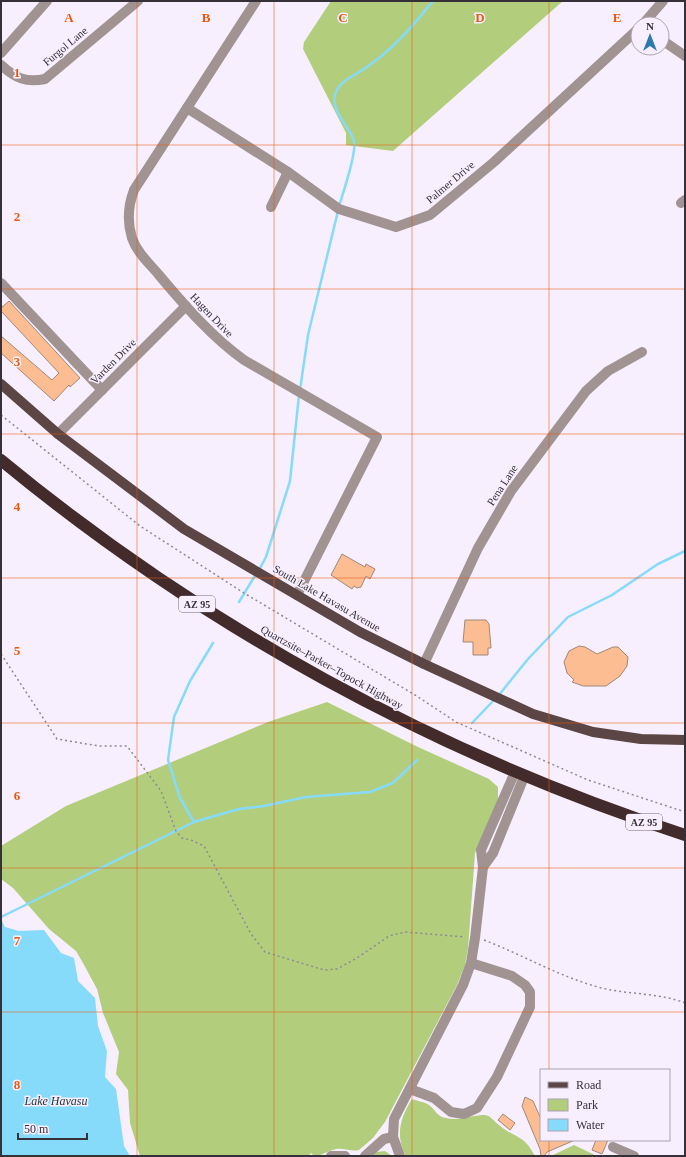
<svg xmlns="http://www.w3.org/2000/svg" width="686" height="1157" font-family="'Times New Roman',serif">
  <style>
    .green { fill: #b2ce7d }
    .water { fill: #86dbfa }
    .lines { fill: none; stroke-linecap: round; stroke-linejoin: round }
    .stream { stroke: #86dbfa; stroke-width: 2.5 }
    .building { fill: #fdbd92; stroke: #9f8879 }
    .path { stroke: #8f8894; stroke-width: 1.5; stroke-dasharray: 2 3; stroke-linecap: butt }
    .minor { stroke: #a09392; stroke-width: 10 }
    .major { stroke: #5b4545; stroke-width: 10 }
    .highway { stroke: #432b2b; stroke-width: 12 }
    .grid { fill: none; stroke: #e8590c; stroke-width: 1; stroke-opacity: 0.55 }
    .labels { text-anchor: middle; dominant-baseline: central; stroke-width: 3; stroke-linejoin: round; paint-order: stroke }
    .shield { fill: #f8effe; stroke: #706974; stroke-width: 1 }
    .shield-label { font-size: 10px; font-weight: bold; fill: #363039 }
    .street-label { font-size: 11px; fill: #363039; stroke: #f8effe }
    .water-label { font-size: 12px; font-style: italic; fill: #1d3138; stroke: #f8effe }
    .grid-label { font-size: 13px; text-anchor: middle; font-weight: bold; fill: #e8590c; stroke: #f8effe; stroke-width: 3; stroke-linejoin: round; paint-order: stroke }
  </style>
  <rect width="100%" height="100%" fill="#f8effe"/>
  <g class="green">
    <path d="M331,1h232l-170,150 -47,-6v-12l-43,-84 1,-7z"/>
    <path d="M327,702l91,45 71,32 9,8v15l-23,51 -7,96 -3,16 -8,20 -72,137 -12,16 -14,12c-8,2 -15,-2 -23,-1 -9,2 -14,7 -22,7l-3,-3 -3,3h-168l-10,-33 -2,-33 -12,-16 3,-22 -16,-39 -6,-24 -14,-26 -7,-12 -27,-22 -36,-41 -12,-9v-33l65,-40 202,-84z"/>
    <path d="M412,1099c5,2 13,3 17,6 6,4 8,12 17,13 13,3 23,-2 36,-3 9,-1 11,6 17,10 16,14 24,8 36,31h-129c-11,-20 -6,-38 6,-57z"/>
    <path d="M574,1145l23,11h-46z"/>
    <path d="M385,1151l7,5h-19l3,-4z"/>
  </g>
  <path class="water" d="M1,919l4,8 14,4 25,-1 17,23 13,5 4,23 17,17 3,28 9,25 -2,26 11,12 8,57 6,10h-129z"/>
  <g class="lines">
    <g class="stream">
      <path d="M339,206c4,-13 18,-53 15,-65 -5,-16 -23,-29 -19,-46 3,-13 17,-18 26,-24 31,-20 49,-42 72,-70"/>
      <path d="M300,390l8,-55 30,-124"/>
      <path d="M259,570l7,-13 24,-76 9,-86"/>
      <path d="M239,602l17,-28"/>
      <path d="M499,695l29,-36 40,-42 44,-22 46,-31 27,-13"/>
      <path d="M472,723l23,-24"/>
      <path d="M194,822l-14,-24 -12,-38 6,-43 16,-36 23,-38"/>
      <path d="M1,917l193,-95 45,-13 25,-3 42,-9 64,-5 23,-9 24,-23"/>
    </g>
  </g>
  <g class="building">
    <path d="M9,301l71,77 -10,9 -1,-2 -15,16 -53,-48v-17l51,44 7,-7 -58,-62v-3z"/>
    <path d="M342,554l23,13 1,-3 9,5 -5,10 -4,-3 -5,11 -4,1 -3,-2 -2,3 -21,-14z"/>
    <path d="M465,620h21l3,4 2,24h-3v7h-15v-13h-10z"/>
    <path d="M579,646l6,1 12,7 16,-7h5l10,10 -1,9 -7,10 -14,10h-23l-11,-4 2,-2 -7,-7 -3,-11 5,-11z"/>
    <path d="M525,1097l8,4 8,18v21h34l-28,12 -3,4h-3l-1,-7 -18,-43z"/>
    <path d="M503,1114l12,9 -5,7 -12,-10z"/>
    <path d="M596,1140h12l-6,14 -10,-4z"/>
  </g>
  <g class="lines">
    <g class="path">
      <path d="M1,415l139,111 104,67 171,102 41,27 132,58 97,32"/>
      <path d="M1,654l56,85 42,7h28l34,45 15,40 6,7 9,2 13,6 47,88 14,18 59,18 13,-1 20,-11 32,-22 16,-4 60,5"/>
      <path d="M484,940c39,15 74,36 114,47 28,8 59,5 87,16"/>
    </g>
    <g class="minor">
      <path d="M256,1l-122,189c-6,16 -7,32 -2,48 5,15 18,26 27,37 26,31 53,62 85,85l133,77 -80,158"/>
      <path d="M643,24l20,-23"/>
      <path d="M662,40l23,16"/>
      <path d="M1,53l46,-52"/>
      <path d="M1,65c14,13 25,18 44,14l93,-78"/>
      <path d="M187,108l101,64 51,37 57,18 34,-12 64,-53 144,-133"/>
      <path d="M681,203l4,-3"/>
      <path d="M271,207l17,-35"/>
      <path d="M1,283l101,107"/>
      <path d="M58,434l128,-128"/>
      <path d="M424,664l54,-116 33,-57 75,-100 22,-20 34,-19"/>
      <path d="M483,867l10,-14 31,-76"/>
      <path d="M410,1089l24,9 17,14 13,2 13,-6 20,-31 33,-70v-15l-5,-7 -13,-9 -41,-13"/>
      <path d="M613,1147l21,9"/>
      <path d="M331,1156h14"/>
      <path d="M365,1156l19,-17 9,-2"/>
      <path d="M400,1156l-7,-19 1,-18 69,-134 8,-22 4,-25 8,-71 -2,-17 34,-78"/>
    </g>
    <path class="major" d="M1,384l57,50 126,95 176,103 64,32 109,50 60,18 48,7 44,1"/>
    <path class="highway" d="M1,460c202,167 435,294 684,375"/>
  </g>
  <path class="grid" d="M137,1v1155M274,1v1155M412,1v1155M549,1v1069M1,145h684M1,289h684M1,434h684M1,578h684M1,723h684M1,868h684M1,1012h684M549,1140v16"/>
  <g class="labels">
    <g class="shield">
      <rect x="179" y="596" width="36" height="16" rx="3"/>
      <rect x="626" y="814" width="36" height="16" rx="3"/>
    </g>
    <g class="shield-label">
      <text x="197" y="604">AZ 95</text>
      <text x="644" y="822">AZ 95</text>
    </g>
    <g class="street-label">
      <text transform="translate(65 46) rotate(-40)">Furgol Lane</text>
      <text transform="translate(450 182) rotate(-40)">Palmer Drive</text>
      <text transform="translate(212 315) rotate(46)">Hagen Drive</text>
      <text transform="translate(113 361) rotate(-45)">Varden Drive</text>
      <text transform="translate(502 485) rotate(-57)">Pena Lane</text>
      <text transform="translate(327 598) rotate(30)">South Lake Havasu Avenue</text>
      <text transform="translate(332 667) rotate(29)">Quartzsite–Parker–Topock Highway</text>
    </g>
    <g class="water-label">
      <text x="56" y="1101">Lake Havasu</text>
    </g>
  </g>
  <g class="grid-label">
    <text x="69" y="22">A</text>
    <text x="206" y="22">B</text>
    <text x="343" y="22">C</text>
    <text x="480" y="22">D</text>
    <text x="617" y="22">E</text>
    <text x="17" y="77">1</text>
    <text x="17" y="221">2</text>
    <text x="17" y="366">3</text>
    <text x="17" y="511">4</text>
    <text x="17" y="655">5</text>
    <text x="17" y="800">6</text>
    <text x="17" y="945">7</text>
    <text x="17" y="1089">8</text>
  </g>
  <rect width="686" height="1157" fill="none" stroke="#363039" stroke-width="4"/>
  <rect x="540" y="1069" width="130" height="72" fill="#f8effe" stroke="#aaa3af"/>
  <rect x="548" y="1082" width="20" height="6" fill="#5b4545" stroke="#aaa3af"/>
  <text x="576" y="1089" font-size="12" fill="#363039">Road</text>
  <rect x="548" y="1099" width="20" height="12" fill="#b2ce7d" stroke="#aaa3af"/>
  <text x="576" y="1109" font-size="12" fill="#363039">Park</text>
  <rect x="548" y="1119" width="20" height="12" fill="#86dbfa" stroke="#aaa3af"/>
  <text x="576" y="1129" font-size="12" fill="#363039">Water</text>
  <g transform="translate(650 36)"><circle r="19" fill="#f8effe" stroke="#aaa3af"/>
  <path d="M0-3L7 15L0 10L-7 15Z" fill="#2d7aad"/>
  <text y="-6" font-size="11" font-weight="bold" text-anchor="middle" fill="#363039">N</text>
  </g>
  <path d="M18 1133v6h69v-6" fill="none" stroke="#363039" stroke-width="2"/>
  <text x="24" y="1133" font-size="12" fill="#363039" stroke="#f8effe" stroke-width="3" paint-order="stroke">50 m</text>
</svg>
